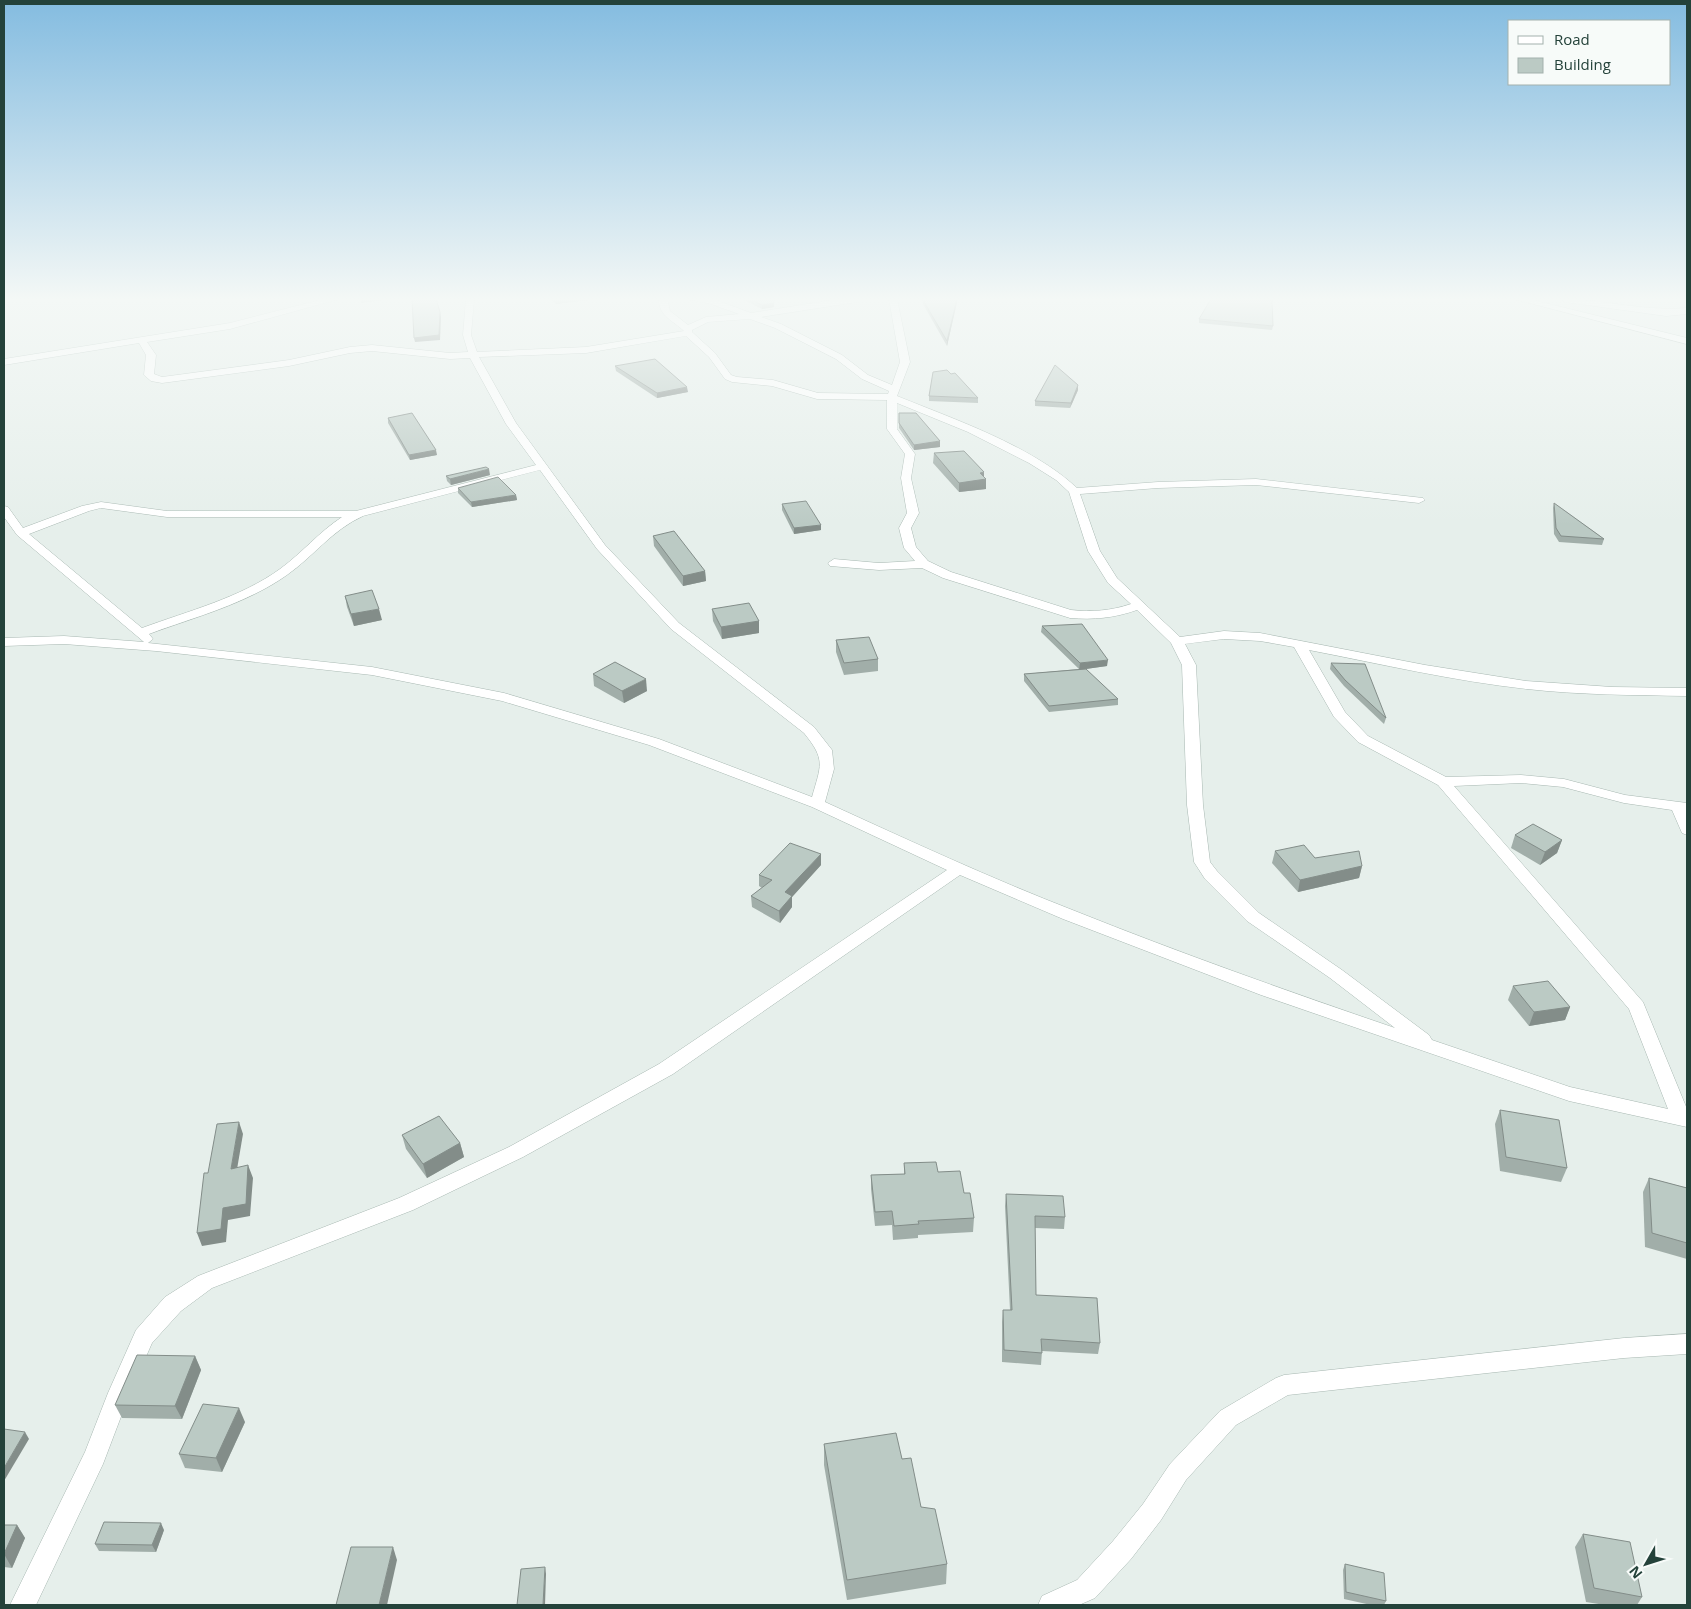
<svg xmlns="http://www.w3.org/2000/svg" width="1691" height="1609" font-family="'Open Sans',sans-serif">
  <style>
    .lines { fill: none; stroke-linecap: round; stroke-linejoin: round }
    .street-casing { stroke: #a8b8b2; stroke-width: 1 }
    .street { fill: #fff; fill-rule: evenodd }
    .wall { fill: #a1aea9 }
    .shaded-wall { fill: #838d89 }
    .building { fill: #bbcac4; stroke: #838d89 }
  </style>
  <rect width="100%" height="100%" fill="#e6efeb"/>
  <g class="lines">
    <g class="street-casing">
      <g id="street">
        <path d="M324,299h15l-109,30 -83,13 9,13 -2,19 8,3 127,-17 61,-13 22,-2 78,8 18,-1 -5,-17 3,-36h8l-3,36 6,17 109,-5 98,-16c-10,-10 -26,-15 -25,-32h8l3,12 18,14 18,-8 33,-3 -28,-10 -24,-5h26l38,14 88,-14h22l-4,3 -96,15 20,7 61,31 26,20 24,10 8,-23 -11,-63h8l13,63 -13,34c57,23 135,50 180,92l81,-6 98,-3 167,19 2,2 -6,3 -163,-18 -98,3 -78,6 20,57 17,27 63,59 44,-6 36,2 165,32 101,16 86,6 75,1v8c-53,-1 -107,-1 -160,-7 -73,-8 -146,-25 -218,-39l36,62 23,24 78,41 75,-2 43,4 61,16 62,8v32l-5,-2 -10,-23 -48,-7 -61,-16 -42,-4 -67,3 189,216 44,107v18l-118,-26 -308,-106 -198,-76 -103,-44 -287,199 -150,83 -110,53 -201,78 -31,23 -29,32 -22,50 -27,71 -67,141h-26l75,-153 23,-59 28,-63 29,-33 33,-21 201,-78 110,-51 150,-83 288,-194 -135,-63 -163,-62 -147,-44 -130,-26 -216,-24 -92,-7 -60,2v-8l60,-2 80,6 -127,-107 -13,-18v-11l4,1 15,21 59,-22 19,-4 66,9h189l180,-46 -30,-41 -36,-66 -20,1 -78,-8 -22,2 -61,13 -127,17 -11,-2 -7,-6 2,-20 -7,-12 -135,22v-6l226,-36zM750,319l25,9 61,31 26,20 27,12 -1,3 -70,-1 -45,-13 -36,-3 -6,-2 -16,-22 -23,-21v-2l16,-8zM686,336l23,21 16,22 7,3 40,4 45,13 70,1v29l18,25 -4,24 6,35 -8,15 5,20 11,13 -36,2 -45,-4 -6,4 2,3 49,4 43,-2 21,10 127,40c24,2 44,0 67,-8l34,33 11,22 5,140 7,57 11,17 42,42 83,57 65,50c-108,-37 -215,-75 -320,-117 -85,-33 -167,-71 -250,-109l9,-33 -2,-19 -18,-23 -135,-104 -74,-78 -89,-122 -37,-66 107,-4zM897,403l71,29 61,31 27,17 13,12 19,59 20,32 23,21c-21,7 -38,8 -60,6l-120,-38 -23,-11 -12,-14 -5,-19 8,-15 -8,-35 4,-24 -18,-25zM540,470l57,79 74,80 133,104c22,27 17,32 8,64l-153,-58 -155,-46 -132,-26 -224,-24 5,-4 -4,-5c46,-17 97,-30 138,-59 27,-19 45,-45 76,-59zM101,508l66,9h175c-23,15 -40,36 -62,52 -40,29 -92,42 -138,59l-113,-94 60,-23zM1224,639l36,2 34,6 40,70 24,25 80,43 191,224 39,100 -98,-22 -138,-47 -3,-5 -87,-65 -83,-57 -42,-42 -7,-9 -7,-57 -7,-140 -11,-21z"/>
        <path d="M1514,299h15l158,39v6z"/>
        <path d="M1561,299c42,0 84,13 126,9v6l-21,2 -101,-14z"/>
        <path d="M1687,1334v20l-63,4 -336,37 -52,30 -50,55 -25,40 -30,39 -36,39 -16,7h-41l4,-9 35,-16 36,-39 30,-37 27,-40 50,-53 56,-33 8,-3 340,-37z"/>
      </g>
    </g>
    <use href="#street" class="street"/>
  </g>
  <g class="wall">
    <path d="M550,299h45l-39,5z"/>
    <path d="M742,299h32v8l-12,2z"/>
    <path d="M923,300l34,2 -10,44 -24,-42z"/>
    <path d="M1199,319l74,7 -1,4 -73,-7z"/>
    <path d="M615,366l73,26 -31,6 -41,-27z"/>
    <path d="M1078,390l-8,18 -35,-2v-5z"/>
    <path d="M929,396l49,2v5l-49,-2z"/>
    <path d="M899,413l41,34 -26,3 -15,-22z"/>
    <path d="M388,418l49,37 -27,5 -22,-37z"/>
    <path d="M934,453l50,24 2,2v10l-27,3 -26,-29z"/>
    <path d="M490,475l-39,10 -4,-4 -1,-5z"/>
    <path d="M458,488l58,7 1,5 -45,7 -14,-14z"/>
    <path d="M1554,503l50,36 -2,6 -43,-3 -5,-8 -1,-26z"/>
    <path d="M782,504l39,26 -27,4 -12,-24z"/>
    <path d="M653,536l52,35 1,10 -23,5 -29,-40z"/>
    <path d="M345,596l37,24 -28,6 -7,-19z"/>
    <path d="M712,609l47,12v12l-37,6 -9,-18z"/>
    <path d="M1042,626l65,40 -22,3 33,30v6l-69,7 -25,-31v-7l55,-5 -38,-37z"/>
    <path d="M836,640l42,19v12l-34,4 -8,-23z"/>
    <path d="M1331,663l55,55 -2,6 -40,-38 -14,-17z"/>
    <path d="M593,674l54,17 -23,12 -30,-17z"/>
    <path d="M1515,835l47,5 -5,13 -17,12 -29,-17z"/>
    <path d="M1275,851l40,7 47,8 -3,12 -61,14 -26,-29z"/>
    <path d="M821,865l-29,32v10l-12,16 -28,-16 -1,-11 11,-8 -3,-2v-11z"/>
    <path d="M1513,986l57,21 -5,13 -36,6 -21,-26z"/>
    <path d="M1500,1110l67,58 -6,14 -61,-11 -5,-47z"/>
    <path d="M402,1135l58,8 4,14 -37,21 -21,-29z"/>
    <path d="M904,1163l34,9 26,21 10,25 -1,14 -55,3v3l-25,2 -1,-15 -17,1 -4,-37v-14l33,-1z"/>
    <path d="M1649,1178l38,10v71l-42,-12 -2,-55z"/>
    <path d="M1006,1194l59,23 -1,12 -29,-1 1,67 64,48 -2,11 -56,-3 -1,14 -39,-3v-40l1,-12h7l-5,-104z"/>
    <path d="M195,1356l6,14 -19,49 -60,-1 -7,-13z"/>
    <path d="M245,1422l-23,50 -37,-4 -6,-14z"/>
    <path d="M824,1444l78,15 19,48 26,57 -1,20 -99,16 -23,-135z"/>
    <path d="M4,1525h13l8,13 -13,30 -8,-1z"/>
    <path d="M164,1530l-8,22 -57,-1 -4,-7z"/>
    <path d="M1583,1534l59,63 -5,8h-32l-19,-3 -11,-55z"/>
    <path d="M1345,1564l41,37 -2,4h-13l-27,-6 -1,-29z"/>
  </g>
  <g class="shaded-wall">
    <path d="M361,299h29l-29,4z"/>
    <path d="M556,299h39l-39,5z"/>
    <path d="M957,299v3l-10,44v-5z"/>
    <path d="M774,303v4l-12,2v-4z"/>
    <path d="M440,312l1,5 -1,23 -25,2 -1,-4z"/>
    <path d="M1078,385v5l-8,18 1,-5z"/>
    <path d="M687,387l1,5 -31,6v-5z"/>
    <path d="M940,441v6l-26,3v-5z"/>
    <path d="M436,450l1,5 -27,5 -1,-5z"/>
    <path d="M489,469l1,6 -39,10 -1,-6z"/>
    <path d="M984,472v7h2v10l-27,3v-9l21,-10z"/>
    <path d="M516,495l1,5 -45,7 -1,-5z"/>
    <path d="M821,525v5l-27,4v-6z"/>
    <path d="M705,571l1,10 -23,5v-10z"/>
    <path d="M379,609l3,11 -28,6 -3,-12z"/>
    <path d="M759,621v12l-37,6 -1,-12z"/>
    <path d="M1108,660l-1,6 -28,4 1,-7z"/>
    <path d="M646,679l1,12 -23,12 -2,-12z"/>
    <path d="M1562,840l-5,13 -17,12 5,-13z"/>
    <path d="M821,854v11l-29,32v10l-12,16 -1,-12 6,-19z"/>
    <path d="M1362,866l-3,12 -61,14 2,-12z"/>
    <path d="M1570,1007l-5,13 -36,6 5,-14z"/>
    <path d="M239,1122l4,12 -8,47 -4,-12z"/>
    <path d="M460,1143l4,14 -37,21 -4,-14z"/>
    <path d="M248,1165l5,13 -3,38 -22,4 -2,22 -24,4 -5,-13 26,-25z"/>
    <path d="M195,1356l6,14 -19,49 -7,-13z"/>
    <path d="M239,1408l6,14 -23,50 -6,-14z"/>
    <path d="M25,1432l4,7 -25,42v-13z"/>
    <path d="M161,1523l3,7 -8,22 -4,-7z"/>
    <path d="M17,1525l8,13 -13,30 -8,-14z"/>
    <path d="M393,1547l4,13 -10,45h-8z"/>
    <path d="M545,1567l1,7 -1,31h-2z"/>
  </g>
  <g class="building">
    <path d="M412,299h24l4,13 -1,23 -25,3z"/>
    <path d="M751,299h23v4l-12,2z"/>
    <path d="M930,299h27l-10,42 -24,-41z"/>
    <path d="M1211,299h61l1,27 -74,-7z"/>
    <path d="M655,359l32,28 -30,6 -42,-27z"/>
    <path d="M1055,365l23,20 -7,18 -36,-2z"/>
    <path d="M947,370l4,4 4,-1 23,25 -49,-2 4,-24z"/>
    <path d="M412,413l24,37 -27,5 -21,-37z"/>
    <path d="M899,413h17l24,28 -26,4 -15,-22z"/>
    <path d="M964,451l20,21 -4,1 6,6 -27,4 -25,-30z"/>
    <path d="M486,467l3,2 -39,10 -4,-3z"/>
    <path d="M498,477l18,18 -45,7 -13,-14z"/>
    <path d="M806,501l15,24 -27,3 -12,-24z"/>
    <path d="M1554,503l50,36 -43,-3 -5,-8z"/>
    <path d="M674,531l31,40 -22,5 -30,-40z"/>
    <path d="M372,590l7,19 -28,5 -6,-18z"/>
    <path d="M749,603l10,18 -38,6 -9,-18z"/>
    <path d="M1082,624l26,36 -28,3 -38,-37z"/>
    <path d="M869,637l9,22 -34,4 -8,-23z"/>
    <path d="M615,662l31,17 -24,12 -29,-17z"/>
    <path d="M1331,663l34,1 21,54 -41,-38z"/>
    <path d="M1086,669l32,30 -69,7 -25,-32z"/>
    <path d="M1533,824l29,16 -17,12 -30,-17z"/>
    <path d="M790,843l31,11 -36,38 7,4 -13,15 -28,-15 21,-16 -13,-5z"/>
    <path d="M1304,845l11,13 44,-7 3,15 -62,14 -25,-29z"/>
    <path d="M1548,981l22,26 -36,5 -21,-26z"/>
    <path d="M1500,1110l59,10 8,48 -61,-11z"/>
    <path d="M439,1116l21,27 -37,21 -21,-29z"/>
    <path d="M239,1122l-8,47 17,-4 -2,39 -23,4 -2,21 -24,4 7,-60h4l9,-49z"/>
    <path d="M936,1162l2,10 22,-1 4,22h6l4,25 -56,3 1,3 -25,2 -2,-15 -17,1 -4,-37 34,-1 -1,-11z"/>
    <path d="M1649,1178l38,10v55l-35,-10z"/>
    <path d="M1006,1194l57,2 2,21 -30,-1 1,79 61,3 3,45 -59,-4 1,14 -38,-3 -1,-40h9z"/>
    <path d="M137,1355l58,1 -20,50 -60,-1z"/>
    <path d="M203,1404l36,4 -23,50 -37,-4z"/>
    <path d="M4,1429l21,3 -21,36z"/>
    <path d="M896,1433l6,26 9,-1 10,49 14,2 12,55 -100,16 -23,-136z"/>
    <path d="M104,1522l57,1 -9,22 -57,-1z"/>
    <path d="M4,1525h13l-13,29z"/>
    <path d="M1583,1534l47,8 12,55 -48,-9z"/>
    <path d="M351,1547h42l-14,58h-43z"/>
    <path d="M1345,1564l39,9 2,28 -40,-9z"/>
    <path d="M545,1567l-2,38h-26l4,-36z"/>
  </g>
  <linearGradient id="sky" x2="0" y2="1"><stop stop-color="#84bce0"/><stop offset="0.57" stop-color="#f4f8f6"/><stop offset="1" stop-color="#f4f8f6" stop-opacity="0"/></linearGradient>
  <rect width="1691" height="525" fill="url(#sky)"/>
  <rect width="1691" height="1609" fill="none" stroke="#24423a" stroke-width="10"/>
  <rect x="1508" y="20" width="162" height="65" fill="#f7fbf9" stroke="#a3b1ad"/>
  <rect x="1518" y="36" width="25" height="8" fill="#ffffff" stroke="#a3b1ad"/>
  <text x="1554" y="45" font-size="15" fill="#24423a">Road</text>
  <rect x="1518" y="58" width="25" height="15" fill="#bbcac4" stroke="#a3b1ad"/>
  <text x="1554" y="70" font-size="15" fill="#24423a">Building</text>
  <g transform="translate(1646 1564) rotate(231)" stroke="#f7fbf9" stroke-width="4" paint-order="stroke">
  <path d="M0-4L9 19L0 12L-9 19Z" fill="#24423a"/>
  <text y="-8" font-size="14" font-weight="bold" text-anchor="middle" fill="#24423a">N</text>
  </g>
</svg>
